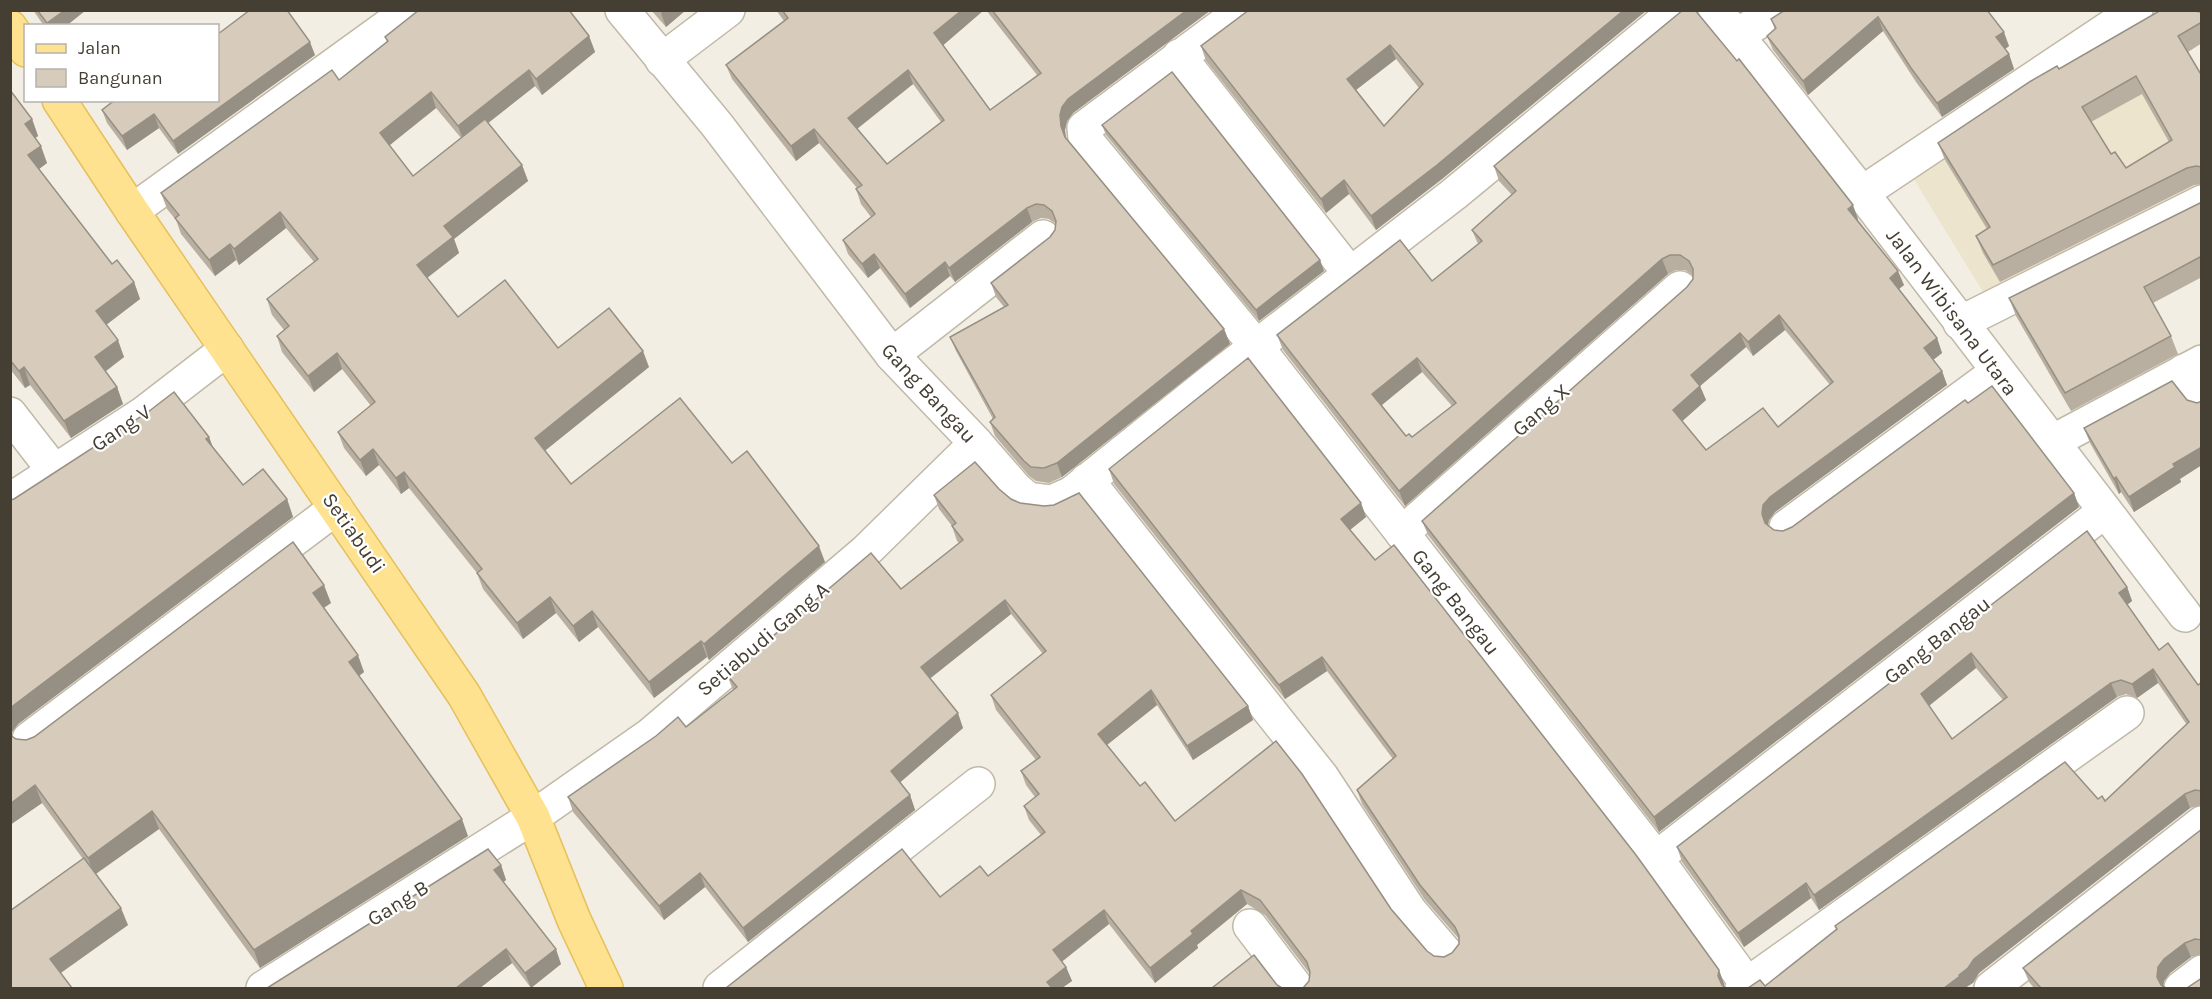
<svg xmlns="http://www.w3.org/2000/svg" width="2212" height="999" font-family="Karla,sans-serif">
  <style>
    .education { fill: #ece4cc }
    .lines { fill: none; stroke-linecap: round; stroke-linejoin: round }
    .street-casing { stroke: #c0b9a8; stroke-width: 36 }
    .primary-casing { stroke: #e6c05d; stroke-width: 36 }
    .street { stroke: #fff; stroke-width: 33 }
    .primary { stroke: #ffe28f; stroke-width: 33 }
    .wall { fill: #b9afa1; fill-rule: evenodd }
    .shaded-wall { fill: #968f83 }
    .building { fill: #d7ccbb; stroke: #968f83; stroke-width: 1.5; fill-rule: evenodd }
    .labels { text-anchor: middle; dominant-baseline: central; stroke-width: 4.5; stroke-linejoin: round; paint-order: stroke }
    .street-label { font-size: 21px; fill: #443e33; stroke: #fff }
  </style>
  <rect width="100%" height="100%" fill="#f2eee3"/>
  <path class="education" d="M2167,15l34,58v128l-207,109 -87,-142z"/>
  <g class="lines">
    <g class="street-casing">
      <g id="street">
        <path d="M622,10l95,115 175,230 84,88 40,46 12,10 24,3 20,-9 141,-113 241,-186 223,-184"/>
        <path d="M1243,10l-159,118 1,11 171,207 400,512 91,126"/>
        <path d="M1715,10l37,44 110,139 323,422"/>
        <path d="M1737,35l42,-25"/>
        <path d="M1179,56l172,219"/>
        <path d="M662,60l66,-50"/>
        <path d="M1862,193l274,-183"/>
        <path d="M132,211l278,-201"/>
        <path d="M1960,323l242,-121"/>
        <path d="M892,355l151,-118"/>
        <path d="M2184,371l18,28"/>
        <path d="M10,414l45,58"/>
        <path d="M2052,442l150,-80"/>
        <path d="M1087,480l235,297 88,134 36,42"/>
        <path d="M10,500l134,-87 83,-64"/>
        <path d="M1786,527l211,-155"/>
        <path d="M1402,533l278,-245"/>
        <path d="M29,739l307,-231"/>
        <path d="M1656,858l449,-347"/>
        <path d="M1250,926l47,62"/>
        <path d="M263,988l270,-171 117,-82 216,-184 110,-108"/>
        <path d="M720,988l258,-204"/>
        <path d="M1742,988l385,-275"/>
        <path d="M1991,988l211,-165"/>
        <path d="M2181,988l21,-16"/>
      </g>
    </g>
    <g class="primary-casing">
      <g id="primary">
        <path d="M10,27l16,23"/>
        <path d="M59,100l73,111 332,484 69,122 41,103 32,68"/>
      </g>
    </g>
    <use href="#street" class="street"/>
    <use href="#primary" class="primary"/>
  </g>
  <g class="wall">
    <path d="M33,10h53l-20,16h-22z"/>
    <path d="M651,10h35l-20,17z"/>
    <path d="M776,10h208l-41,35 47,65 47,-35 -51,-65h225l-138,103 -6,8 -2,9 1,8 158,191 6,15 -168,133 -13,6 -13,-2 -7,-5 -34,-40 -5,-14 3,-3 -37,-68 -6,-14 54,-30 -8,-10 -5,-14 59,-46 5,-7 1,-6 -7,-5 -8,-1 -9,4 -77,60 -5,-6 -40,32 -30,-40 -12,10 -20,-24 -5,-14 28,-23 -10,-13 -5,-15 1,-1 -38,-45 -23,18 -64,-82 -6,-14 58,-44zM913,84l28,38 -54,42 -30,-35z"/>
    <path d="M1647,10l-205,169 -66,51 -27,-36 -23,19 -120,-152 -5,-15 48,-35zM1396,59l23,29 -35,38 -28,-36z"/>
    <path d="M1987,10l22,36 -4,3 4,5 5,15 -72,48 -26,-35 -33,-51 -75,64 -35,-45 -6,-14 8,-6 -4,-11 12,-7z"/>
    <path d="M2190,11l10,1 2,-1v32l-14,9 14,24v108l-8,1 -194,97 -17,-29 -7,-17 11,-7 -42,-69 -7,-17 121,-74zM2142,94l27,48 -43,26 -15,-14 -20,-32z"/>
    <path d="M589,36l6,16 -53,43 -7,-9 -47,37 34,42 6,16 -74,58 5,14 -32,25 31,39 100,31 91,19 -104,83 26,34 161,-21 93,99 -116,98 -2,-3 -53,41 -56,-71 -19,15 -23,-29 -33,26 -40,-50 -6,-16 -68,-85 -8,6 -22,-29 -13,11 -22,-28 -6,-16 33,-26 -29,-37 -28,23 -32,-40 -5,-16 7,-6 -12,-15 -5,-16 47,-37 -28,-34 -47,37 -3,-5 -21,16 -34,-42 -5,-14 -9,-11 -6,-16 178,-113 48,-38 -2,-5zM436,108l25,30 -48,38 -24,-31z"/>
    <path d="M315,55l-137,99 -19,-26 -32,22 -20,-27 -5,-13z"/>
    <path d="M10,90l22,29 6,17 -3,2 12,25 -8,6 73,95 22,18 6,17 -34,26 18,32 -19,14 12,16 6,17 -52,34 -41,-53 -5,3 -15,-19z"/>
    <path d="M1102,125l218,135 4,11 -65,50 -153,-186z"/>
    <path d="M1494,166l364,53v1l46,65 -5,4 38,49 5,15 -9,7 9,11 5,14 -172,127 -6,8 -1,5 6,5 9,1 9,-4 176,-124 106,90 5,14 -420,325 -231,-297 -6,-14 265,-234 6,-8v-4l-8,-5h-9l-8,4 -263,232 -122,-156 -6,-15 155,-54 46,-37 -6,-14 40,-35 -13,-14zM1785,330l45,55 -52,42 -72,23 -24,-29 24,-21 -6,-14 46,-39 7,9zM1422,372l30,34 -40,31 -6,-1 -24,-31z"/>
    <path d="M2202,202v75l-49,26 18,33 7,18 -107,57 -55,-95 -7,-18z"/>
    <path d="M2084,428l96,51 1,3 -47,30 -13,-20 -2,2 -29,-51z"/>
    <path d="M209,437l4,10 30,38 44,14 6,18 -275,207 -6,8 -1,4 5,3 10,1 305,-137 -7,5 40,64 -5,4 109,160 -208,132 -101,-139 -63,45 32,51 -67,48 -51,15 73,-129 -41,-56 -32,22v-325z"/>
    <path d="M1109,469l252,34 5,14 -16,13 369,440 5,14 -415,-3 1,-7 -45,-59 -18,-11 -50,41 1,3 -43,35 -46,-59 -47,37 4,6 6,14 -10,7h-336l262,-112 53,-41 -12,-15 -5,-14 11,-9 -9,-12 -5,-14 15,-11 -40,-50 -5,-15 52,-41 -32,-40 -81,64 33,50 -63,54 10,13 5,15 -167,132 -43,-55 -41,33 -91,-108 -5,-15 118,-70 47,-37 -6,-15 174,-86 58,-46 -2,-2 -5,-15 -13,-17 -5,-14 65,-6 249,217 5,14 -60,40 -36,-55 -50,40 33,41 35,35 216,88 36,42 7,5 10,1 8,-4 7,-9v-5l-34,-39 -63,-96 -5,-14 36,-31 -66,-88 -42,28 -171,-215z"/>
    <path d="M2087,531l40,56 5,14 -5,4 32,45 39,35 4,-3v123l-12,3 -211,165 -6,10 -208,3 71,-57 -1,-3 263,-127 7,2 82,-76 -29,-42 -21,15 -11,-4 -9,3 -298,213 -8,-12 -67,49 -62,-85 -5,-15zM1976,668l27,32 -51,39 -23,-33z"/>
    <path d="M2202,829v125l-11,3 -21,16 -6,8 -1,6 3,1h-132l-5,-6 -6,-14z"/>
    <path d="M501,865l5,15 -3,2 58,82 -30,24 -19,-25 -32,25z"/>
  </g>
  <g class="shaded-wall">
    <path d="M65,10h21l-20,16h-18l-1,-3z"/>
    <path d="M664,10h22l-20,17 -5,-14z"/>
    <path d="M962,10h22l-44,38 -6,-15z"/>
    <path d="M1187,10h24l-138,103 -6,8 -2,9 1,11 -5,-15 -1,-11 2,-8 6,-8z"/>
    <path d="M1624,10h23l-205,169 -66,51 -5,-14z"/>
    <path d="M1878,17l5,14 -75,64 -5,-14z"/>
    <path d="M2004,32l5,14 -8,6 -5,-15z"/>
    <path d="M589,36l6,16 -53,43 -6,-16z"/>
    <path d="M310,42l5,13 -137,99 -5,-13z"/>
    <path d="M1390,45l6,14 -44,34 -5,-14z"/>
    <path d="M2009,54l5,15 -72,48 -5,-14z"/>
    <path d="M529,70l6,16 -71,56 -6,-16z"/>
    <path d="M908,70l5,14 -60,48 -5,-14z"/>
    <path d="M431,92l5,16 -51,41 -5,-16z"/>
    <path d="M154,114l5,14 -32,22 -5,-14z"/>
    <path d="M32,119l6,17 -7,5 -6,-17z"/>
    <path d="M814,129l5,14 -23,18 -5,-15z"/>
    <path d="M41,146l6,17 -12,9 -7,-17z"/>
    <path d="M522,165l6,16 -74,58 5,14 -36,28 -6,-16 27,-39z"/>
    <path d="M1344,180l5,14 -23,19 -5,-14z"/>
    <path d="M1853,205l5,14 -4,4 -6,-14z"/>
    <path d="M1027,208l5,14 -77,60 -6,-14z"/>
    <path d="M280,212l6,16 -47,37 -5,-16z"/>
    <path d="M230,244l6,16 -21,16 -6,-16z"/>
    <path d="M874,254l6,14 -12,10 -6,-14z"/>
    <path d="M1662,259l6,15 -263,232 -6,-15z"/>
    <path d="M1320,260l4,11 -65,50 -3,-11z"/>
    <path d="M945,262l5,14 -40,32 -5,-14z"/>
    <path d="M1898,271l6,14 -9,7 -5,-14z"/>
    <path d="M134,282l6,17 -38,29 -6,-17z"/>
    <path d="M1779,315l6,15 -32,26 -5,-14z"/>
    <path d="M1224,329l6,15 -168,133 -5,-14z"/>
    <path d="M1740,333l6,14 -46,39 6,14 -28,25 -5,-15 18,-35z"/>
    <path d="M1937,338l5,15 -13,10 -5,-15z"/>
    <path d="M118,340l6,17 -23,18 -6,-18z"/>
    <path d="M643,351l6,16 -108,87 -6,-16z"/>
    <path d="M337,353l5,16 -28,23 -6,-16z"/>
    <path d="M1417,358l5,14 -44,36 -6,-14z"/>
    <path d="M24,367l6,18 -5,3 -6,-17z"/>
    <path d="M1942,371l5,14 -172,127 -6,8 -2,8 -5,-14 1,-9 7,-8z"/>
    <path d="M117,387l6,17 -52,34 -7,-17z"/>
    <path d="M209,437l6,17 -9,-15z"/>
    <path d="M2202,447v18l-22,14 1,3 -47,30 -5,-15 44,-33z"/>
    <path d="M373,449l6,16 -13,11 -6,-16z"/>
    <path d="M404,472l5,16 -8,6 -5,-16z"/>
    <path d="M2116,477l5,15 -2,2 -5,-15z"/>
    <path d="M2074,493l5,14 -420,325 -5,-15z"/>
    <path d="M287,499l6,18 -275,207 -6,8 -1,10 -1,-34 1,-1z"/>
    <path d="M1361,503l5,14 -20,16 -5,-14z"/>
    <path d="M819,546l6,16 -116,98 -5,-16z"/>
    <path d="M324,585l7,18 -11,7 -7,-17z"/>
    <path d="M2127,587l5,14 -8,6 -5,-14z"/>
    <path d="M550,597l6,16 -33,26 -6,-16z"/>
    <path d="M1005,600l6,14 -84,67 -6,-14z"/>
    <path d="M592,611l6,16 -19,15 -6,-16z"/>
    <path d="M701,641l6,16 -53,41 -5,-16z"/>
    <path d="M1971,653l5,15 -50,40 -5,-14z"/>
    <path d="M358,655l6,17 -9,7 -6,-17z"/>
    <path d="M1322,657l5,14 -42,28 -6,-14z"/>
    <path d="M2153,669l5,14 -21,15 -5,-14z"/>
    <path d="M2111,683l6,14 -298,213 -5,-15z"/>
    <path d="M1151,690l6,15 -54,43 -5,-14z"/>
    <path d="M1248,706l5,14 -60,40 -6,-14z"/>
    <path d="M958,713l5,15 -67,58 -5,-15z"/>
    <path d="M35,785l7,18 -32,22v-21z"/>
    <path d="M2185,794l5,14 -211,165 -6,10 -8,5h-21l30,-29z"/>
    <path d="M910,795l5,15 -167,132 -5,-14z"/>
    <path d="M152,811l7,18 -65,46 -6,-17z"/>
    <path d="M462,819l6,17 -208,132 -6,-18z"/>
    <path d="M501,865l5,15 -6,5 -6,-15z"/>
    <path d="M700,873l5,14 -41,33 -5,-14z"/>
    <path d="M1806,883l5,15 -67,49 -6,-14z"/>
    <path d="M1241,890l6,14 -50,41 1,3 -43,35 -5,-15 41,-37z"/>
    <path d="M121,908l7,17 -72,51 -6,-17z"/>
    <path d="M1104,910l5,14 -50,40 -6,-14z"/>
    <path d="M2185,943l6,14 -21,16 -6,8 -1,7 -6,-11 1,-10 6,-8z"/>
    <path d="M506,949l6,14 -32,25h-24z"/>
    <path d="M556,949l5,15 -30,24 -6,-15z"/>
    <path d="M1066,967l6,14 -10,7h-13l-2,-6z"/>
    <path d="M1719,970l5,14v4l-6,-12z"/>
  </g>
  <g class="building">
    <path d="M37,10h28l-18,13z"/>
    <path d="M250,10h37l23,32 -137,99 -19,-27 -32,22 -20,-26 13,-10h103v-66z"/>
    <path d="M419,10h150l20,26 -53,43 -7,-9 -71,56 -27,-34 -51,41 33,43 72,-57 37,46 -78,61 9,11 -36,28 41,52 47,-37 53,68 51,-40 34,43 -108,87 36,46 109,-86 52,65 15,-12 72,95 -115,98 -3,-3 -52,41 -57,-71 -19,15 -23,-29 -33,26 -40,-50 5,-4 -78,-97 -8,6 -23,-29 -13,11 -22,-28 37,-30 -38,-49 -29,23 -31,-40 12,-10 -22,-27 51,-40 -38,-47 -46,37 -4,-5 -21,16 -34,-42 4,-3 -18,-22 171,-123 7,10 49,-39 -3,-4z"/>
    <path d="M782,10h180l-28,23 56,77 51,-37 -49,-63h195l-119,89 -6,8 -2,8 1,11 4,11 159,192 -167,134 -13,5 -13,-1 -7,-6 -34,-39 5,-5 -45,-80 58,-32 -17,-22 59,-46 5,-7 1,-9 -4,-10 -8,-6 -8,-1 -9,4 -78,60 -4,-6 -40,32 -31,-40 -12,10 -19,-24 32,-26 -19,-25 6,-4 -48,-56 -23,17 -65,-81 62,-47zM908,70l36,50 -57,44 -39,-46z"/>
    <path d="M1624,10l-187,155 -66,51 -27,-36 -23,19 -120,-153 48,-36zM1390,45l33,39 -39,42 -37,-47z"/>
    <path d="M1683,10h12l42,51 2,-2 114,146 -5,4 50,62 -8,7 47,60 -13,10 18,23 -172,126 -7,8 -1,9 3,9 9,7 9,1 9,-4 173,-127 3,3 24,-17 82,107 -420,324 -232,-296 265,-234 6,-8v-10l-4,-8 -9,-6h-10l-8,4 -263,232 -122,-156 123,-95 32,41 50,-40 -10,-11 44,-39 -22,-25zM1779,315l54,67 -55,45 -15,-19 -57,42 -33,-40 27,-24 -9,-11 49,-42 8,9zM1417,358l39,45 -44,34 -3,-3 -3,2 -34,-42z"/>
    <path d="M1785,10h202l17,22 -8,5 13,17 -72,49 -26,-35 -33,-51 -75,64 -36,-45 9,-8 -5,-9z"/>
    <path d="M2161,10h28l11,2 2,-1v11l-24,14 24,40v91l-6,-1 -9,2 -194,97 -17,-29 14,-9 -52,-84 93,-62 26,-15 2,3zM2136,76l36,64 -46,28 -11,-16 -4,2 -29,-47z"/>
    <path d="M1172,72l148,188 -64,50 -154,-185z"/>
    <path d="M10,90l22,29 -7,5 16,22 -13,9 84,109 5,-4 17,22 -38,29 22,29 -23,17 22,30 -53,34 -40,-54 -5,4 -9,-11z"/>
    <path d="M2202,202v54l-58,31 27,49 -106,57 -56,-95z"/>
    <path d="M1248,358l113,145 -20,16 34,41 19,-15 242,310 83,115 -1,6 4,9 4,3h-423l6,-7 1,-9 -3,-10 -47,-62 -19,-10 -50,41 2,3 -43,34 -46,-58 -51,40 13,17 -19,15 5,6h-326l176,-139 38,48 40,-31 8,10 57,-44 -21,-26 15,-12 -18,-23 19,-14 -49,-62 55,-44 -41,-51 -84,67 37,46 -67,58 19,24 -167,133 -43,-55 -41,33 -91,-109 88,-61 22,-19 8,10 51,-40 -10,-12 144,-122 30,36 62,-49 -11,-14 4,-3 -22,-28 41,-33 24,27 12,10 9,4 24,3 10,-1 25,-12 169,213 -61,40 -36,-56 -53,44 42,52 5,-4 30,39 101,-80 26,33 89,135 36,42 7,5 10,1 8,-4 7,-9v-8l-4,-9 -35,-42 -63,-95 39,-34 -74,-99 -43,28 -170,-216z"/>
    <path d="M2172,381l15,19 10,3 5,-2v46l-29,17 2,3 -46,30 -13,-20 -2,2 -30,-51z"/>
    <path d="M174,392l35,45 -3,2 37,46 20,-16 24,30 -277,209v-208l4,-1 134,-87z"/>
    <path d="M2087,531l40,56 -8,6 40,57 9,-7 30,42 4,-3v109l-7,-1 -10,4 -211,165 -6,9 -9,7 1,1 -16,12h-196l12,-8 5,6 72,-57 -2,-3 230,-164 33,37 4,-3 3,5 84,-79 -36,-53 -21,15 -11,-4 -10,3 -297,212 -8,-12 -68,50 -61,-86zM1971,653l36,44 -55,42 -31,-45z"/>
    <path d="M293,542l31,43 -11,8 45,62 -9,7 113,157 -208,131 -102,-139 -64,47 -53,-73 -25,19v-69l6,4 10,1 8,-3z"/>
    <path d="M2202,829v111l-7,-1 -10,4 -21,16 -6,8 -1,10 4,8 5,3h-125l-18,-20z"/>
    <path d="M488,849l13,16 -7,5 62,79 -31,24 -19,-24 -50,39h-189z"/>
    <path d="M84,858l37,50 -71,51 22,29h-62v-77z"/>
    <path d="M1254,955l23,30 5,3h-70z"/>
    <path d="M2202,978v10h-15z"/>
  </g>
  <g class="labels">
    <g class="street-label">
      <text transform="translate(1952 312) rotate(53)">Jalan Wibisana Utara</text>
      <text transform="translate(929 393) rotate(47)">Gang Bangau</text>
      <text transform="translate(1541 410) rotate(-41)">Gang X</text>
      <text transform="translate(121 428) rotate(-34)">Gang V</text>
      <text transform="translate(354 533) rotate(55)">Setiabudi</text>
      <text transform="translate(1456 602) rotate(52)">Gang Bangau</text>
      <text transform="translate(763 639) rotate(-40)">Setiabudi Gang A</text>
      <text transform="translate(1937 640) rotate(-38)">Gang Bangau</text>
      <text transform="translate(398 903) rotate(-32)">Gang B</text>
    </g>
  </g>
  <rect width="2212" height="999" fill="none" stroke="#443e33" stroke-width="24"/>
  <rect x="24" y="24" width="195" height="78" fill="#ffffff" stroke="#b4b2ad" stroke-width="1.5"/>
  <rect x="36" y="44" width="30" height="9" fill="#ffe28f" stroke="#b4b2ad" stroke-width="1.5"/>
  <text x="78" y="54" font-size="18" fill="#443e33">Jalan</text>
  <rect x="36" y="69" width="30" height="18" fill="#d7ccbb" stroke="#b4b2ad" stroke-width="1.5"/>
  <text x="78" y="84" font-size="18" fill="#443e33">Bangunan</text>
</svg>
